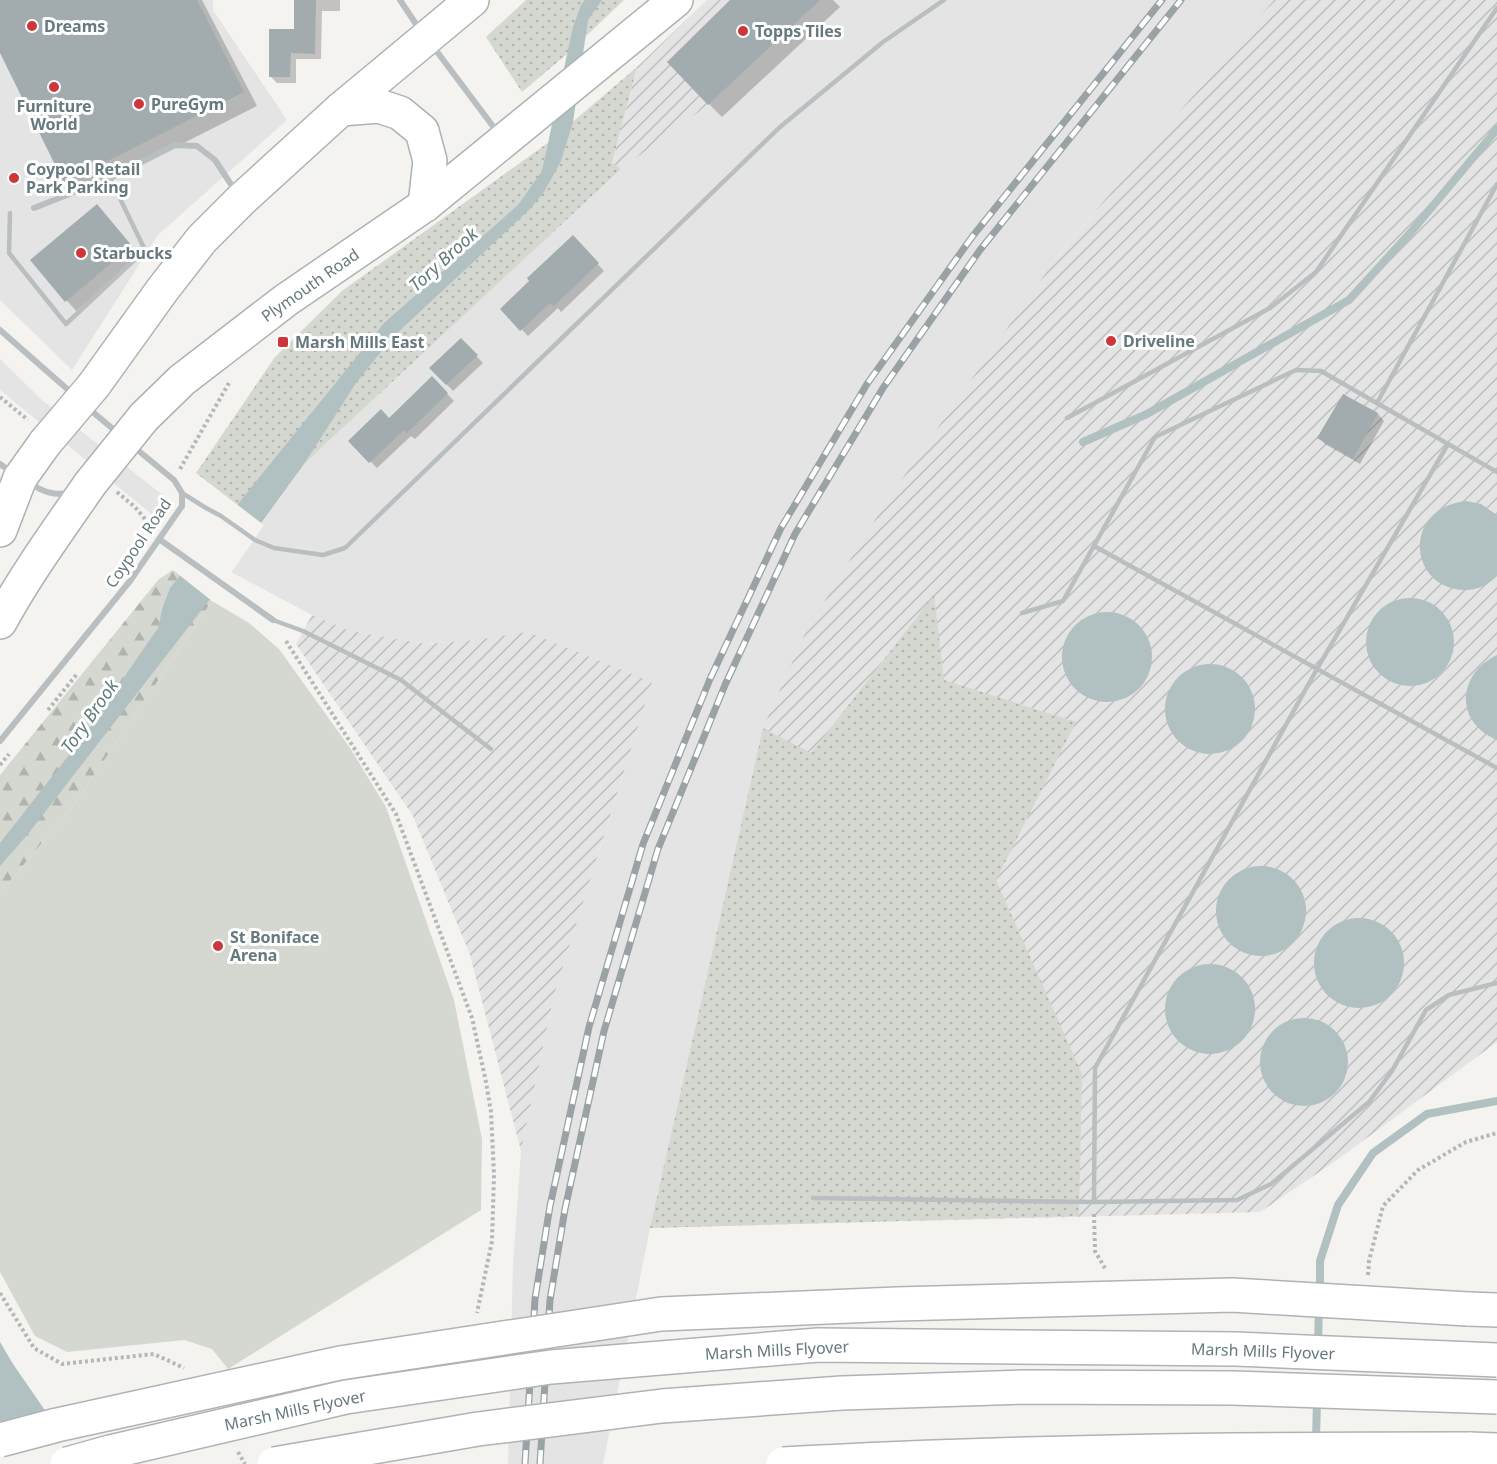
<svg xmlns="http://www.w3.org/2000/svg" width="1497" height="1464" font-family="'Noto Sans',sans-serif">
  <style>
    .built { fill: #e4e4e4 }
    .industrial { fill: url(#industrial-furrows) }
    .green { fill: url(#green-dots) }
    .forest { fill: url(#forest-firs) }
    .pitch { fill: #d4d8d0 }
    .water { fill: #b1c0c1 }
    .pier { fill: #f4f3f0 }
    .shadow { fill: #0003 }
    .lines { fill: none; stroke-linecap: round; stroke-linejoin: round }
    .stream { stroke: #b1c0c1; stroke-width: 8 }
    .building { fill: #a2abae }
    .secondary-casing { stroke: #abb3b5; stroke-width: 36 }
    .trunk-casing { stroke: #afb3b5; stroke-width: 36 }
    .path { stroke: #b3b7b8; stroke-width: 4; stroke-dasharray: 3 3; stroke-linecap: butt }
    .service { stroke: #b9bec0; stroke-width: 4.5 }
    .minor { stroke: #b9bec0; stroke-width: 6 }
    .secondary { stroke: #fff; stroke-width: 33 }
    .trunk { stroke: #fff; stroke-width: 33 }
    .rail-casing { stroke: #99a2a4; stroke-width: 7 }
    .rail { stroke: #fff; stroke-width: 4.5; stroke-dasharray: 14; stroke-linecap: butt }
    .secondary-bridge-casing { stroke: #abb3b5; stroke-width: 36; stroke-linecap: butt }
    .trunk-bridge-casing { stroke: #afb3b5; stroke-width: 36; stroke-linecap: butt }
    .secondary-bridge { stroke: #fff; stroke-width: 33 }
    .trunk-bridge { stroke: #fff; stroke-width: 33 }
    .poi-dot { fill: #cd3739; stroke: #fff; stroke-width: 2 }
    .labels { text-anchor: middle; dominant-baseline: central; stroke-width: 6; stroke-linejoin: round; paint-order: stroke }
    .poi-label { font-size: 16px; font-weight: bold; fill: #66797e; stroke: #fff; text-anchor: start }
    .street-label { font-size: 16px; fill: #66797e; stroke: #fff }
    .water-label { font-size: 18px; font-style: italic; fill: #627b7b; stroke: #fff }
  </style>
  <defs>
    <pattern id="industrial-furrows" width="10" height="10" patternUnits="userSpaceOnUse" patternTransform="scale(1.5)"><rect width="10" height="10" fill="#e4e4e4"/><path d="M-1 1l2-2M0 10L10 0M9 11l2-2" fill="none" stroke="#bdbebe"/></pattern>
    <pattern id="green-dots" width="8" height="8" patternUnits="userSpaceOnUse" patternTransform="scale(1.5)"><rect width="8" height="8" fill="#d4d8d0"/><path d="M2 2h.1M6 6h.1" fill="none" stroke="#b0b4ae" stroke-width="1.8" stroke-linecap="round"/></pattern>
    <pattern id="forest-firs" width="22" height="20" patternUnits="userSpaceOnUse" patternTransform="scale(1.5)"><rect width="22" height="20" fill="#d4d8d0"/><path d="M5 1l3.5 6h-7zM16 11l3.5 6h-7z" fill="#b0b4ae"/></pattern>
  </defs>
  <rect width="100%" height="100%" fill="#f4f3f0"/>
  <g class="built">
    <path d="M0,0h213v10l74,110 -129,115 -86,135 -72,-70z"/>
    <path d="M820,0h454l-215,254 -296,474 -113,500 -47,236h-95l5,-200 8,-113 33,-156 98,-313 -177,-42 -49,4 -75,-13 -39,-16 -81,-43 30,-49 43,-59 317,-295 87,-64z"/>
    <path d="M0,359l43,42 121,95 -10,20 -154,-126z"/>
  </g>
  <g class="industrial">
    <path d="M707,0h113l-112,105 -87,64 -9,-5 25,-97z"/>
    <path d="M1274,0h223v1042l-160,118 -77,52 -610,16 113,-500 43,-97 82,-132 171,-245z"/>
    <path d="M312,615l39,16 75,13 49,-4 53,-8 124,50 -98,313 -33,156 -51,-196 -57,-139 -117,-172z"/>
  </g>
  <g class="green">
    <path d="M526,0h98l-57,54 -45,38 -36,-55z"/>
    <path d="M637,67l-25,96 9,6 -317,295 -43,59 -65,-50 79,-116 67,-66 207,-149z"/>
    <path d="M934,595l10,85 132,42 -80,158 86,194 -3,142 -429,12 113,-500 48,25z"/>
  </g>
  <path class="forest" d="M173,570l38,28 1,3 -138,204 -74,88v-118l159,-196z"/>
  <path class="pitch" d="M212,601l37,22 30,26 71,99 36,59 68,193 28,139 -1,71 -253,159 -16,-20 -28,-9 -117,12 -32,-16 -35,-64v-379l74,-88z"/>
  <g class="water">
    <path d="M585,0h17l-14,20 -15,102 -12,39 -17,31 -15,18 -136,127 -37,46 -52,81 -43,59 -30,49 -203,262 -28,32v-23l80,-102 78,-113 5,-22 7,-18 214,-265 134,-118 24,-34 31,-144 8,-22z"/>
    <path d="M1466,501l15,3 16,11v61c-9,9 -21,15 -34,14 -55,-3 -61,-82 3,-89z"/>
    <circle cx="1410" cy="642" r="44"/>
    <circle cx="1107" cy="657" r="45"/>
    <path d="M1497,655v85c-43,-18 -40,-66 0,-85z"/>
    <circle cx="1210" cy="709" r="45"/>
    <circle cx="1261" cy="911" r="45"/>
    <circle cx="1359" cy="963" r="45"/>
    <circle cx="1210" cy="1009" r="45"/>
    <circle cx="1304" cy="1062" r="44"/>
    <path d="M0,1342l13,22 69,100h-82z"/>
  </g>
  <g class="pier">
    <path d="M235,503l29,22 -52,76 -34,-27z"/>
    <path d="M57,1422l28,42h-85v-29z"/>
  </g>
  <g class="shadow">
    <path d="M0,0h202l55,106 -178,90 -14,-14 -65,-132z"/>
    <path d="M295,0h45v11h-18l-1,48h-25v24h-19l-7,-7 25,-45z"/>
    <path d="M732,0h101l7,7 -118,110 -13,-13z"/>
    <path d="M97,206l44,51 -65,54 -44,-51z"/>
    <path d="M573,237l31,34 -43,41 -3,-4 -30,28 -26,-27z"/>
    <path d="M461,340l22,23 -30,28 -22,-23z"/>
    <path d="M432,378l22,23 -39,38 -4,-3 -34,32 -27,-27 39,-22z"/>
    <path d="M1344,396l34,18 6,7 -24,43 -35,-20 -6,-6z"/>
  </g>
  <g class="lines">
    <g class="stream">
      <path d="M1083,442l64,-28 202,-114 62,-68 86,-103"/>
      <path d="M1320,1291v-30l18,-56 35,-52 54,-39 70,-13"/>
      <path d="M1318,1345l1,-39"/>
      <path d="M1316,1441l1,-42"/>
    </g>
  </g>
  <g class="building">
    <path d="M0,0h197l47,92 -180,91 -64,-130z"/>
    <path d="M294,0h22l-1,54 -24,-1 -1,24h-21v-48h25z"/>
    <path d="M730,0h90l-112,105 -41,-43z"/>
    <path d="M97,204l35,42 -67,56 -35,-42z"/>
    <path d="M573,235l26,28 -45,43 -4,-3 -30,28 -20,-22 29,-28 -2,-3z"/>
    <path d="M461,338l17,17 -32,30 -17,-17z"/>
    <path d="M432,376l16,17 -41,40 -3,-3 -35,33 -21,-22 33,-32 8,9z"/>
    <path d="M1343,394l35,19 -25,46 -36,-21z"/>
  </g>
  <g class="lines">
    <g class="secondary-casing">
      <g id="secondary">
        <path d="M341,109l38,-3 21,7 22,18 8,30 -5,44"/>
        <path d="M94,385l69,-96 39,-50 39,-39 100,-91 131,-109"/>
        <path d="M144,417l38,-37 104,-80 139,-95 251,-205"/>
        <path d="M0,530l20,-52 25,-35"/>
        <path d="M0,622c26,-48 59,-93 90,-138"/>
      </g>
    </g>
    <g class="trunk-casing">
      <g id="trunk">
        <path d="M1468,1309l29,1"/>
        <path d="M1469,1449l28,1"/>
      </g>
    </g>
    <g class="path">
      <path d="M0,397l28,23"/>
      <path d="M180,469l50,-88"/>
      <path d="M117,492l18,15 15,18"/>
      <path d="M286,641l110,173 76,204 14,64 5,30 3,63 -2,66 -15,72"/>
      <path d="M48,710l29,-36"/>
      <path d="M0,765l9,-11"/>
      <path d="M1094,1214l1,37 11,19"/>
      <path d="M1368,1275l1,-14 14,-55 35,-36 48,-28 31,-9"/>
      <path d="M0,1293l34,55 28,16 92,-10 30,14"/>
      <path d="M238,1452l7,12"/>
    </g>
    <g class="service">
      <path d="M10,213l-1,40 57,71 79,-74 -35,-72"/>
      <path d="M1377,403l120,-219"/>
      <path d="M1067,418l203,-110 46,-36 181,-264"/>
      <path d="M182,493l24,15 15,8 34,24 19,8 49,7 22,-7 435,-421 103,-85 61,-42"/>
      <path d="M1094,546l403,222"/>
      <path d="M1022,613l41,-12 92,-164 141,-67 25,1 176,101"/>
      <path d="M273,620l30,11 98,49 90,69"/>
      <path d="M813,1198l281,4 143,-2 34,-16 98,-82 23,-31 34,-61 23,-15 48,-12"/>
      <path d="M1094,1202l1,-134 222,-399 131,-225"/>
    </g>
    <g class="minor">
      <path d="M400,0l20,30"/>
      <path d="M432,45l66,88"/>
      <path d="M34,208l76,-30 65,-33 22,1 18,14 21,32"/>
      <path d="M0,330l74,65"/>
      <path d="M88,408l31,26"/>
      <path d="M0,464l13,9"/>
      <path d="M29,483c13,8 26,14 41,9"/>
      <path d="M159,539l114,81"/>
      <path d="M0,741l130,-160 52,-75v-13l-8,-13 -40,-33"/>
    </g>
    <use href="#secondary" class="secondary"/>
    <use href="#trunk" class="trunk"/>
    <g class="rail-casing">
      <g id="rail">
        <path d="M525,1464l10,-165 15,-93 39,-179 54,-183 67,-165 71,-151 86,-144 105,-147 190,-237"/>
        <path d="M540,1464l10,-164 15,-91 39,-178 54,-182 67,-164 70,-151 88,-146 97,-138 201,-250"/>
      </g>
    </g>
    <use href="#rail" class="rail"/>
    <g class="secondary-bridge-casing">
      <g id="secondary-bridge">
        <path d="M45,443l49,-58"/>
        <path d="M90,484l54,-67"/>
      </g>
    </g>
    <g class="trunk-bridge-casing">
      <g id="trunk-bridge">
        <path d="M0,1440l57,-15 283,-62 321,-49 236,-10 335,-9 236,14"/>
        <path d="M67,1464l43,-12 236,-55 205,-30 267,-22 418,4 261,11"/>
        <path d="M274,1464l204,-35 184,-23 180,-13 183,-6 207,1 265,9"/>
        <path d="M783,1464c228,-13 457,-15 686,-15"/>
      </g>
    </g>
    <use href="#secondary-bridge" class="secondary-bridge"/>
    <use href="#trunk-bridge" class="trunk-bridge"/>
  </g>
  <g class="poi-dot">
    <circle cx="32" cy="26" r="6"/>
    <circle cx="743" cy="31" r="6"/>
    <circle cx="54" cy="87" r="6"/>
    <circle cx="139" cy="104" r="6"/>
    <circle cx="14" cy="178" r="6"/>
    <circle cx="81" cy="253" r="6"/>
    <circle cx="1111" cy="341" r="6"/>
    <rect x="277" y="336" width="12" height="12" rx="3"/>
    <circle cx="218" cy="946" r="6"/>
  </g>
  <g class="labels">
    <g class="poi-label">
      <text x="44" y="26">Dreams</text>
      <text x="755" y="31">Topps Tiles</text>
      <text x="151" y="104">PureGym</text>
      <text x="54" y="106" text-anchor="middle">Furniture<tspan x="54" dy="18">World</tspan></text>
      <text x="26" y="169">Coypool Retail<tspan x="26" dy="18">Park Parking</tspan></text>
      <text x="93" y="253">Starbucks</text>
      <text x="1123" y="341">Driveline</text>
      <text x="295" y="342">Marsh Mills East</text>
      <text x="230" y="937">St Boniface<tspan x="230" dy="18">Arena</tspan></text>
    </g>
    <g class="street-label">
      <text transform="translate(310 285) rotate(-35)">Plymouth Road</text>
      <text transform="translate(138 543) rotate(-56)">Coypool Road</text>
      <text transform="translate(777 1350) rotate(-3)">Marsh Mills Flyover</text>
      <text transform="translate(1263 1351) rotate(2)">Marsh Mills Flyover</text>
      <text transform="translate(295 1410) rotate(-12)">Marsh Mills Flyover</text>
    </g>
    <g class="water-label">
      <text transform="translate(443 259) rotate(-42)">Tory Brook</text>
      <text transform="translate(89 716) rotate(-55)">Tory Brook</text>
    </g>
  </g>
</svg>
